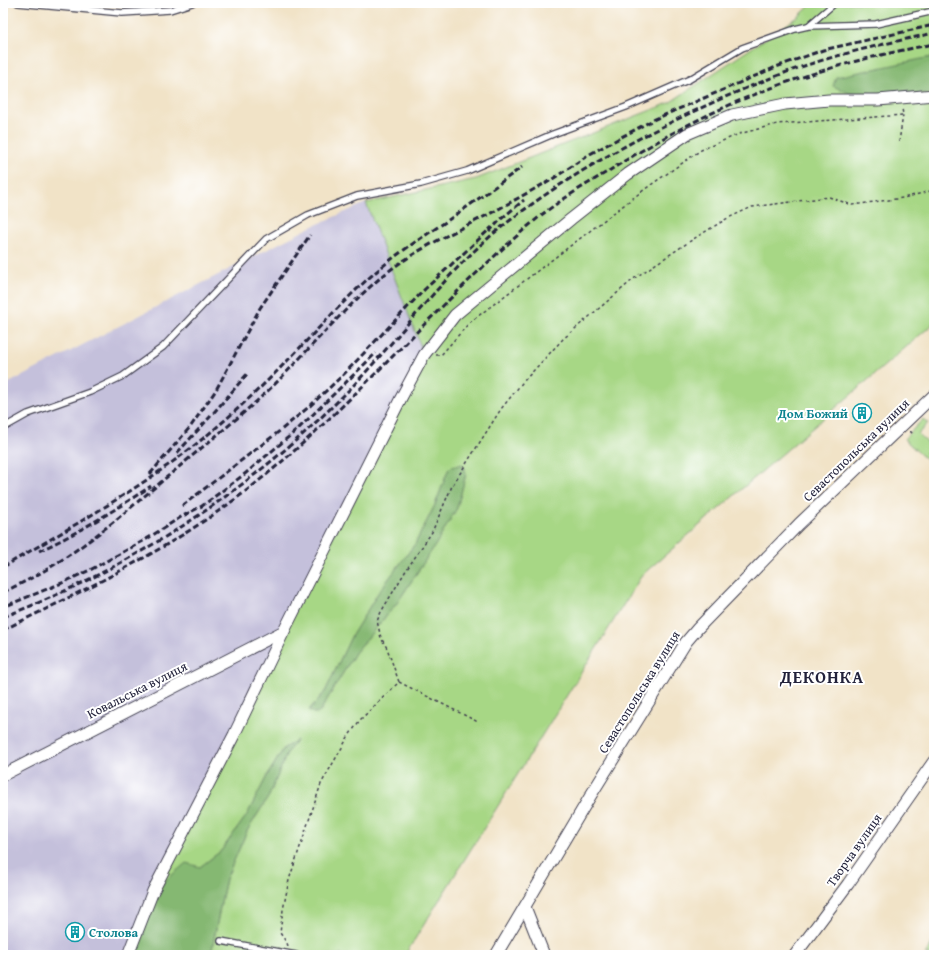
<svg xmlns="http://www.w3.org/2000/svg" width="937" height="958" font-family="'Gentium Book Plus',serif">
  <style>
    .industrial { fill: #c4c0db }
    .green { fill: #a7d785; stroke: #647c60; fill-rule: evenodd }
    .forest { fill: #85b872; stroke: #546d56 }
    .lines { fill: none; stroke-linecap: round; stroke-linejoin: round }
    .lane-casing { stroke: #413f50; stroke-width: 8 }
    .street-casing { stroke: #413f50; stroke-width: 13 }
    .path { stroke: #413f50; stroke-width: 1.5; stroke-dasharray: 3 3; stroke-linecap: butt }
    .lane { stroke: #fff; stroke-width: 5.5 }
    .street { stroke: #fff; stroke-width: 11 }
    .rail { stroke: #22223b; stroke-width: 3; stroke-dasharray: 6 3; stroke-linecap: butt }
    .labels { text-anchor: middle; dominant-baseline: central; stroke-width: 4; stroke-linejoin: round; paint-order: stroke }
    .culture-label { font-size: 13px; font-weight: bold; fill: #0d838f; stroke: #fff; text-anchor: end }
    .street-label { font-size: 13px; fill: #22223b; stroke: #fff }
    .district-label { font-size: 17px; font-weight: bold; letter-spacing: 1px; fill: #22223b; stroke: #fff }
  </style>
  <rect width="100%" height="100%" fill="#fff"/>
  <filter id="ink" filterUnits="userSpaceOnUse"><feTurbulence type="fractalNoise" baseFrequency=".025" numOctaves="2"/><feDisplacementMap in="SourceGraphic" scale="8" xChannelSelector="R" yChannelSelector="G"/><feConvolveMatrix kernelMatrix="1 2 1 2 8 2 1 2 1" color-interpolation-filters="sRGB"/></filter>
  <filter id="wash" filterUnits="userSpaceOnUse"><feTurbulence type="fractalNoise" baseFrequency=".012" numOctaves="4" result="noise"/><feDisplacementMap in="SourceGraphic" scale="16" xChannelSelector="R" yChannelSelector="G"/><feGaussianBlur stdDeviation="0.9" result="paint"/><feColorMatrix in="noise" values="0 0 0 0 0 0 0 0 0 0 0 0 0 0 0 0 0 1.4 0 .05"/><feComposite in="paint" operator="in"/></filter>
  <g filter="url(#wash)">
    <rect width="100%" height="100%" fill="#f1e3c7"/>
    <path class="industrial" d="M366,203l58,152 -296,600h-125v-569l306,-158z"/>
    <g class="green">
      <path d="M813,3h121v54l-9,1 9,34v231l-292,252 -237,380h-194l11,-58 4,-18 21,-48 22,-35 19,-45 8,-9 -12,6 -17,28 -20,39 -26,36 -21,16 -47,24 271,-536 -58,-152 110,-24 193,-76 129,-86zM449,468l17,6 -9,34 -21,36 -39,59 -42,50 -36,60 -10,-3 16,-18 26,-55 27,-44 37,-49 20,-39z"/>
      <path d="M923,419l5,4 -10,11 14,13 2,-1v21l-30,-28z"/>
      <path d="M934,939v16h-8z"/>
    </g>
    <g class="forest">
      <path d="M934,57v35l-36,5 -47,-3 -18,-8 3,-9 90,-19z"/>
      <path d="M462,464l4,10 -9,34 -21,36 -39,59 -42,50 -36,60h-6l-4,-3 16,-18 26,-55 27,-44 37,-49 20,-39 14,-37z"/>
      <path d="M297,740l-9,11 -19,45 -22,35 -21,48 -4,18 -11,58h-83l25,-64 33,-28 14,4 21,-16 26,-36 20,-39 17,-28z"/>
    </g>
  </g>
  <g filter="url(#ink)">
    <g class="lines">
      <g class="lane-casing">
        <g id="lane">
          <path d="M18,3l104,10 48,-3 22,-7"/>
          <path d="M808,26l27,-23"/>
          <path d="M3,428l25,-14 62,-22 33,-16 40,-29 103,-108 42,-24 49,-19 64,-12 46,-13 86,-37 73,-27 64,-28 52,-31 53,-19 13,-3 68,-2 58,-13"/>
          <path d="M221,941l75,14"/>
        </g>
      </g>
      <g class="street-casing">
        <g id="street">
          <path d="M3,775l281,-144"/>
          <path d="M525,907l19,48"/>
          <path d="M128,955l25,-64 81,-156 50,-104 117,-233 23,-43 31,-40 116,-96 57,-45 59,-40 45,-19 53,-11 44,-4h49l56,-5"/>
          <path d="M496,955l95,-160 95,-153 12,-14 101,-104 135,-129"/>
          <path d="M795,955l53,-71 86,-123"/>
        </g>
      </g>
      <g class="path">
        <path d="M899,142l4,-27"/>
        <path d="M436,355h5l28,-32 176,-134 56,-39 38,-16 38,-10 126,-9 -1,-7"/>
        <path d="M910,431l3,3"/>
        <path d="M930,452l4,4"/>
        <path d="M399,682l79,40"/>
        <path d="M288,946l-1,-3 -7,-10 3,-23 6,-30 32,-96 27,-47 12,-17 39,-38 -12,-34 -6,-10 -4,-17 4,-9 24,-40 27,-40 20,-46 49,-77 21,-26 41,-44 73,-62 62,-41 30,-18 24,-11 77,-10 23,8 51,-7 31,-8"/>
      </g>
      <use href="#lane" class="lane"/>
      <use href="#street" class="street"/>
      <g class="rail">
        <path d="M545,184l45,-30 63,-34 123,-53 47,-17 111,-25"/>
        <path d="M489,232l12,-13 23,-19"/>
        <path d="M177,453l33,-36 38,-44"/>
        <path d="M150,474l41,-48 25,-36 44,-82 50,-73"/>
        <path d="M182,506l99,-76 29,-24 34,-32 81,-85 67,-62"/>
        <path d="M39,551c39,-18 76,-41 112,-65"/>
        <path d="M3,567c61,-36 123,-70 179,-112 37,-28 72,-60 104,-93 30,-30 58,-63 91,-91 21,-18 44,-33 67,-48 26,-18 52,-37 78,-56"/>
        <path d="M3,592c67,-29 121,-79 177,-126 33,-28 68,-55 99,-86 33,-34 64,-70 100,-101 34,-29 76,-47 116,-68 18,-10 36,-20 54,-30"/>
        <path d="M8,605l54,-22 28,-13 55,-30 36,-23 21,-11 44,-33 52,-44 78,-76"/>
        <path d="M3,617c129,-49 248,-127 345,-226 50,-51 91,-111 145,-157 46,-38 98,-70 151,-98 50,-26 101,-49 154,-68 44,-15 90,-25 136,-35"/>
        <path d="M3,630c84,-41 169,-82 243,-139 104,-81 187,-184 287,-269 22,-19 49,-35 74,-50 44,-28 90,-54 139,-74 60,-25 123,-42 188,-54"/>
      </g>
    </g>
  </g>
  <defs>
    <g id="building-ring" transform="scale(1)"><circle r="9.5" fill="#fff" stroke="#0f9aa8" stroke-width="1.5"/><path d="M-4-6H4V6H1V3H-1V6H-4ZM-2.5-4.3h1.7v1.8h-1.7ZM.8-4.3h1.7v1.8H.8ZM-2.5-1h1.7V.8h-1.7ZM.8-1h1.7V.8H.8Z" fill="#0f9aa8"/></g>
  </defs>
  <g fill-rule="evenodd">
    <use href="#building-ring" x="862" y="413"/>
    <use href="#building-ring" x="75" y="932"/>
  </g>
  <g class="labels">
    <g class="culture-label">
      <text x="848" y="413">Дом Божий</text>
      <text x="89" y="932" text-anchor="start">Столова</text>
    </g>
    <g class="street-label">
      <text transform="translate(856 450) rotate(-44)">Севастопольська вулиця</text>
      <text transform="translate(137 690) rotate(-27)">Ковальська вулиця</text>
      <text transform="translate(639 692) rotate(-58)">Севастопольська вулиця</text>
      <text transform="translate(854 850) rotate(-55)">Творча вулиця</text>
    </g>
    <g class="district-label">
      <text x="822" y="676">ДЕКОНКА</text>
    </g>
  </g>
  <rect width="937" height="958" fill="none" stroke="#fff" stroke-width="16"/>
</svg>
